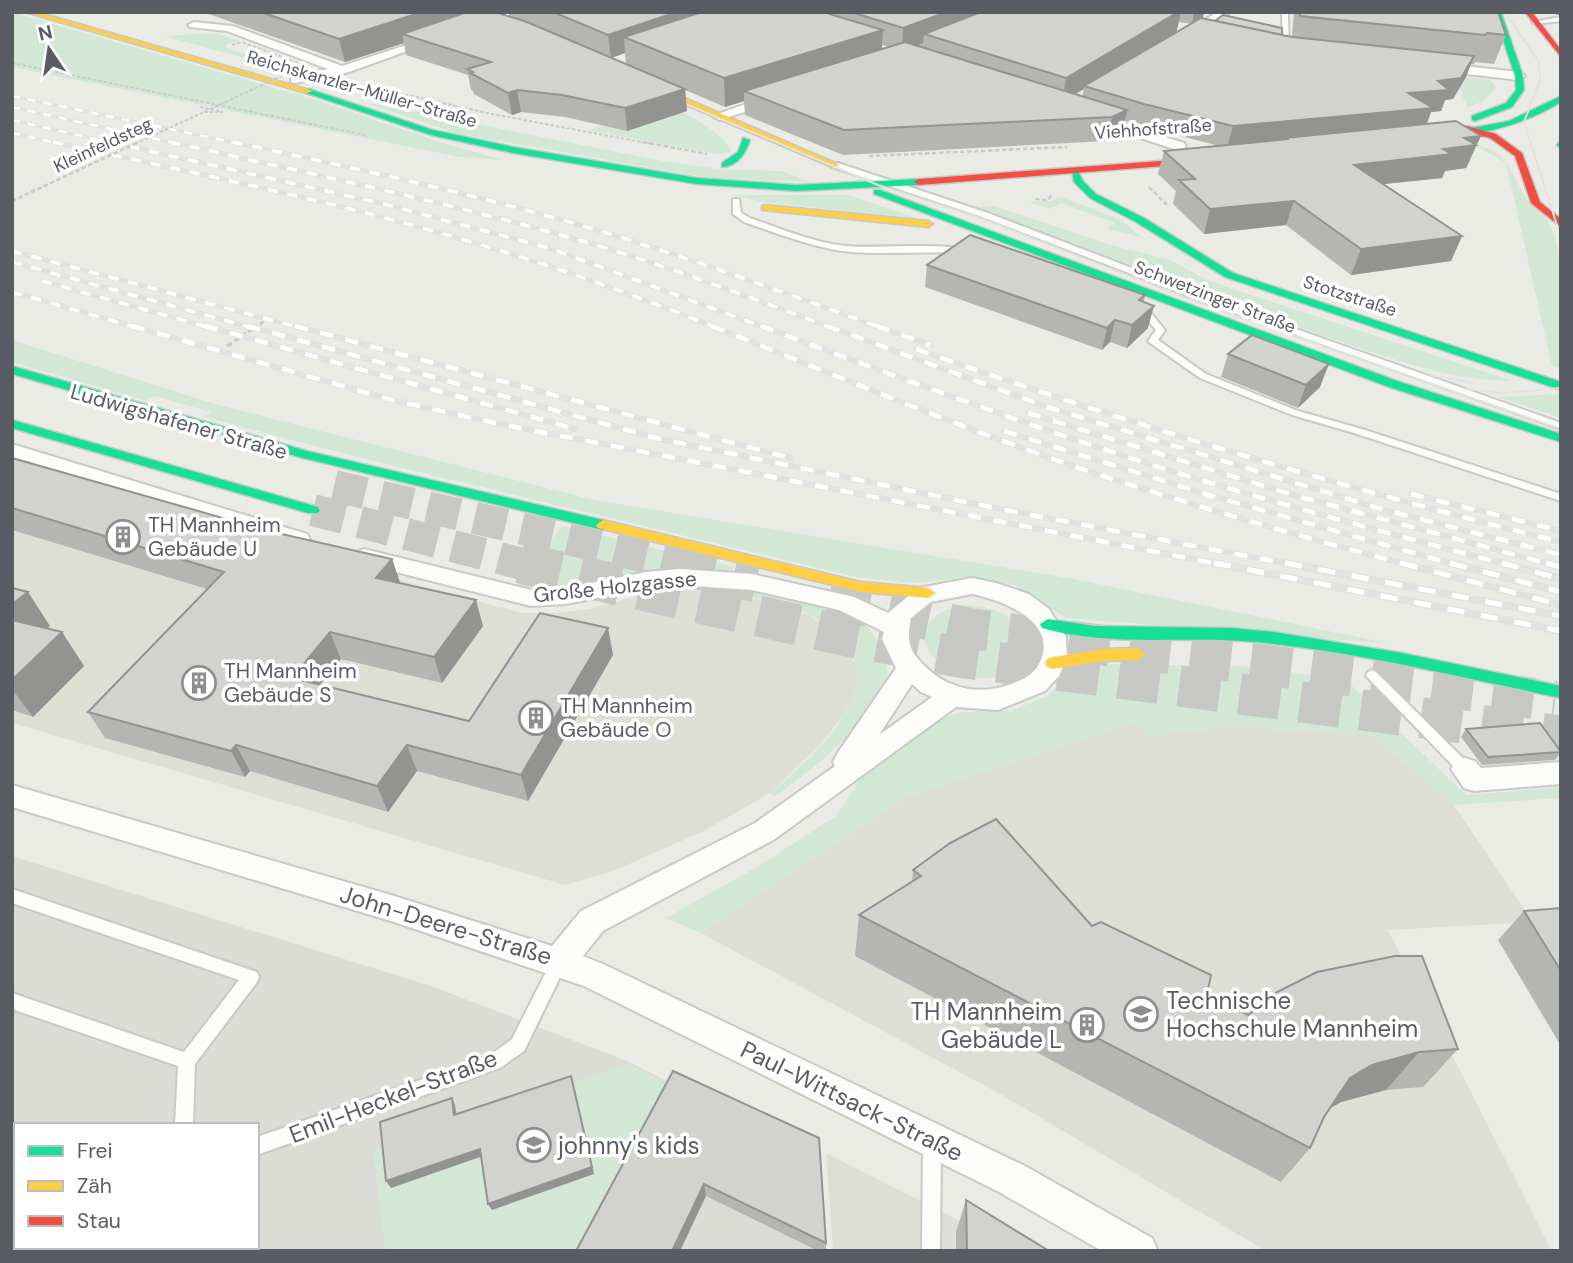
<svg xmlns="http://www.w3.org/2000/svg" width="1573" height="1263" font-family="'DM Sans',sans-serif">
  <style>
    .industrial { fill: #dcdcd6; fill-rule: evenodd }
    .education { fill: #dedfd4 }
    .green { fill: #d2e8d5 }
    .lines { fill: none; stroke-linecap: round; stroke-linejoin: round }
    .primary-tunnel-far1 { stroke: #c7c7c4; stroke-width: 32; stroke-dasharray: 32 16; stroke-linecap: butt }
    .primary-tunnel { stroke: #c7c7c4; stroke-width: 41; stroke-dasharray: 41 20; stroke-linecap: butt }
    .lane-casing { stroke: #c9c9c8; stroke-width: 4 }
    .street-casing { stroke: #c9c9c8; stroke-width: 4 }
    .fast-casing { stroke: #c8c8c8; stroke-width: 3 }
    .slow-casing { stroke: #c8c8c8; stroke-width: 3 }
    .jam-casing { stroke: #c8c8c8; stroke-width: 3 }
    .path-far2 { stroke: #c7ccca; stroke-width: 2; stroke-dasharray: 3.5 2; stroke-linecap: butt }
    .path-far1 { stroke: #c7ccca; stroke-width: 2.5; stroke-dasharray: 4.5 2.5; stroke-linecap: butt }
    .path { stroke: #c7ccca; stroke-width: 3.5; stroke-dasharray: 6 2.5; stroke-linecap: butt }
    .lane { fill: #fcfcfb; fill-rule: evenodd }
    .street { fill: #fcfcfb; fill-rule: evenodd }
    .fast { fill: #16e098; fill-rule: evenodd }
    .slow { fill: #ffcf43; fill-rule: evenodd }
    .jam { fill: #f24e42; fill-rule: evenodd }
    .tram { stroke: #e2e2e2; stroke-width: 2 }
    .rail-far3-casing { stroke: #e2e2e2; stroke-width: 3.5 }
    .rail-far2-casing { stroke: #e2e2e2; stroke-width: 5 }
    .rail-far1-casing { stroke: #e2e2e2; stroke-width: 6 }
    .rail-casing { stroke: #e2e2e2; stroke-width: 8 }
    .rail-far3 { stroke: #fff; stroke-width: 2.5; stroke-dasharray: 8; stroke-linecap: butt }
    .rail-far2 { stroke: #fff; stroke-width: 3.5; stroke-dasharray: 10; stroke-linecap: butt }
    .rail-far1 { stroke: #fff; stroke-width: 4.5; stroke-dasharray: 13; stroke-linecap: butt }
    .rail { stroke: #fff; stroke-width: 5; stroke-dasharray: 17; stroke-linecap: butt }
    .path-bridge-far1 { stroke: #c7ccca; stroke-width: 2; stroke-dasharray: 3.5 2; stroke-linecap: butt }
    .path-bridge { stroke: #c7ccca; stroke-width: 2.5; stroke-dasharray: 4.5 2.5; stroke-linecap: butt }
    .wall { fill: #b5b5b2; fill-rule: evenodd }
    .shaded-wall { fill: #939391 }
    .building { fill: #d2d2cf; stroke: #939391; stroke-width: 2 }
    .labels { text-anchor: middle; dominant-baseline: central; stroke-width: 7; stroke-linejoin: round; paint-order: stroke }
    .far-street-label { font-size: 18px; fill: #5a5c63; stroke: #fff }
    .street-label { font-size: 21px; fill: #5a5c63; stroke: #fff }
    .poi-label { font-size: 21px; fill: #5a5c63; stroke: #fff; text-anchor: start }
    .near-street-label { font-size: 24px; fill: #5a5c63; stroke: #fff }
    .near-poi-label { font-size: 24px; fill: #5a5c63; stroke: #fff; text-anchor: start }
  </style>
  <rect width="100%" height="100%" fill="#ebebe5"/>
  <path class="industrial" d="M12,856l419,130 196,75 48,24 150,166h-813zM16,1125h241v122h-241z"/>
  <g class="education">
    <path d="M12,482l277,68 233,63h34l33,-4 78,-21 68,6 35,8 40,14 28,19 18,30 1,16 -2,13 -11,21 -23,29 -51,49 -68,39 -89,39 -48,14 -553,-162z"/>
    <path d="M1136,722l13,16 28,-7 60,-4 135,8 82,70 79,117 -145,8 164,321h-286l-264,-156 -301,-162 205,-136z"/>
    <path d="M826,1153l193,98h-186z"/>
  </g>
  <g class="green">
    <path d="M12,12l308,89 119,41 65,18 -44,-3 -448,-90z"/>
    <path d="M217,33l22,8 -12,3 -2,3 56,21 -117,-32z"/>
    <path d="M1430,73l60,7 5,5v5l-13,12 -15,5 -12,-29z"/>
    <path d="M371,103l297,59 51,7 62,2 31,11 -103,-4 -249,-44 -90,-29z"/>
    <path d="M683,112c14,8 43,24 48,39l-6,3 -14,-1 -123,-23 13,-4 20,2z"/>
    <path d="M1476,146c30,1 37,31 49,51 6,11 21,16 25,27 18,44 11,98 11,144l-9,-2 -46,-203z"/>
    <path d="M732,195h116l69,23 -154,-16z"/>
    <path d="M1061,197l60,23 20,17 -34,-8 8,-6 -54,-20 -11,6 -22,-7 23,-1z"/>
    <path d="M994,206l120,40 57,14 28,16 34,13 280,92c-68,0 -131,-26 -195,-47 -115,-39 -227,-84 -340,-127z"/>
    <path d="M12,340l203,64 379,96 475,78 323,66 -325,-26 -53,-33 -45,-8 -53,6 -56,-5 -495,-119 -161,-42 7,-5 -57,-16 -8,5 -134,-39z"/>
    <path d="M1561,394v24l-63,-21z"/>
    <path d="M562,526l172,41 -3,4c-22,-1 -44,-2 -65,0 -50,5 -100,29 -149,15z"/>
    <path d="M698,584c37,3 73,10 110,19 15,3 32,5 46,13 22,14 41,46 30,73 -17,38 -76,84 -110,108l-4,-4c31,-27 68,-58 84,-97 4,-11 4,-25 0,-37 -23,-60 -131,-69 -187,-71z"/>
    <path d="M968,605c26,2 53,11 59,39 -7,52 -93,40 -103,-5 2,-24 22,-31 44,-34z"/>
    <path d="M1114,664l125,2 33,3 76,13 118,113 95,-8v11l-107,7 -82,-70 -135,-8 -60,4 -28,7 -13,-16 -230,75 -205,136 -35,-15 91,-51 79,-51 28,-42 24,-20 56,-37 19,-5 50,-2 34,-14 29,-25z"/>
    <path d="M628,1064l46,23 -87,164h-202l-12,-100z"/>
  </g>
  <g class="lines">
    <g class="primary-tunnel-far1">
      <path d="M334,486l348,79"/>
      <path d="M313,510l213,55"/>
    </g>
    <g class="primary-tunnel">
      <path d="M520,563l337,75 108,20 596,78"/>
      <path d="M674,563l82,19"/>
      <path d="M829,598l143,31 583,72"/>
    </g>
    <g class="lane-casing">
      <g id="lane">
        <path d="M1282,12h6l1,38 -3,2 -3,-2z"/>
        <path d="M1561,17v4l-26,3 -3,-2z"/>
        <path d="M832,163h6l150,50 246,94 327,116v6l-333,-118 -246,-94 -150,-50z"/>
        <path d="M733,199h6l2,14 9,5c31,11 62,24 95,28 28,3 106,-5 125,6l-4,2c-41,-4 -83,2 -124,-3 -33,-5 -66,-18 -98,-29l-11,-8z"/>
        <path d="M1139,308l10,3 16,19 -7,10 48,34 92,37 64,18 199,65v7l-207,-68 -62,-18 -92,-37 -50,-35 -2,-2 8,-11 -13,-15 -7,-2v-4z"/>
        <path d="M1372,670l4,2 94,93 2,4 -2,4 -5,1 -5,-1 -92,-95 -2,-3 2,-3z"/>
        <path d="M12,889l245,83 2,5 -2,5 -62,82 -2,61h-18l3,-59 -166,-57v-16l172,59 55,-72 -227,-77z"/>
        <path d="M559,956l6,2 2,5 -43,88 -24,17 -243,87v-18l232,-81 23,-17 41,-81z"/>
        <path d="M932,1134l6,3 3,6 -1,108h-18l1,-108 3,-6z"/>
        <path d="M16,1222v18l-4,1v-18z"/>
        <rect x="171" y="1247" width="19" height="4"/>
      </g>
    </g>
    <g class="street-casing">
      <g id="street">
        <path d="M503,12h17l-43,16 -10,-2z"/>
        <path d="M1217,12h13l-41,28h-8v-4z"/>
        <path d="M194,22l39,4 109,40 89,-29 10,2 -95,34 -51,10 -4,-1v-6l37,-7 -101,-38 -37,-4 -2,-2z"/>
        <path d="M1436,63l83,9 6,4 -6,4 -87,-10v-6z"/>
        <path d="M775,94l6,4 -1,3 -61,19 -7,-4z"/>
        <path d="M1093,114l91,29 2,3 -2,3h-10l-86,-28v-6z"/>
        <path d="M12,444l295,90 3,5 -3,5 -8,2 -8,-2 -279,-87z"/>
        <path d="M364,549l167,41 35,-2 80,-16 33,-3 73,5 102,23 34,16 28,-23 8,-3 48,-9 24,5 33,11 20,15 17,28 1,20 -8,19 -14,15 -47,19 -42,-3 -181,132 -172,92 -20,25 20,8 422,202 127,72 6,13h-56l-103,-59 -415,-206 -193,-65 -379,-114v-22l379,110 161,51 29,-35 174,-88 80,-57 -2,-4 4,-8 59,-86 -14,-29 2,-7 -45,-22 -87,-20 -73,-5 -33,3 -80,16 -35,2 -175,-44 -3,-5 3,-5zM972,594c30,6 89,28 67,70 -5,10 -15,15 -25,19 -30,12 -61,8 -85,-13 -20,-18 -23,-27 -18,-52l20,-16zM912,684l9,8 11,5 -53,38z"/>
        <path d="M1465,758l10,3 6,7 80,-6v22l-87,7 -10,-3 -13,-19 4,-8z"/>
      </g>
    </g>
    <g class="fast-casing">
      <g id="fast">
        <path d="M1494,12h7l22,64 1,14 -12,17 -37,14 -3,-1v-4l34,-13 10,-13 -1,-14z"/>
        <path d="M309,89l124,41 80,17 184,31 99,7 123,-6 5,3 -5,3 -123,6 -99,-7 -184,-31 -82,-18 -125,-42 -1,-2z"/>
        <path d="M1561,96v6c-42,26 -89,34 -138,39l-4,-3 90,-17z"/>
        <path d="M743,138l7,2c-4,13 -13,27 -28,27v-4l16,-11z"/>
        <path d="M1561,140v8l-4,-3z"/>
        <path d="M1072,171h6l5,10 13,13 48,24 89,55 328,109v8l-336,-113 -89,-55 -46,-24 -16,-16z"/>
        <path d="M874,190h6l517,191 164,53v8l-172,-55 -515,-193z"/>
        <path d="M12,366l295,85 296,69 7,5 -7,5 -304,-73 -287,-83z"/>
        <path d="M12,420l306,87 2,3 -2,3h-10l-296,-85z"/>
        <path d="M1048,619l46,7 138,2 42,4 128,21 159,33v12c-101,-21 -203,-46 -305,-56 -71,-7 -145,6 -214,-14l-2,-4z"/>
      </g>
    </g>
    <g class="slow-casing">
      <g id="slow">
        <path d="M25,12h12l276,79 -7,2z"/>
        <path d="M637,80h6l197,85 -8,2 -195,-83z"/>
        <path d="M765,205l163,16 5,3 -5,3 -166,-17v-4z"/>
        <path d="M603,520l258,62 67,6 8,5 -8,5 -67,-6 -263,-64 -2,-3z"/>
        <path d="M1138,648l8,6 -8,6 -34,1 -51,8 -6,-2 -2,-4 2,-4 6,-2 51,-8z"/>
      </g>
    </g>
    <g class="jam-casing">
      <g id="jam">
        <path d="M1525,12h7l29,38v7z"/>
        <path d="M1467,126l29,8 26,19 18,49 21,17v8l-30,-24 -16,-47 -25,-18 -26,-7 -1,-2z"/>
        <path d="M1214,157l3,1v4l-298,23 -5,-3 5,-3z"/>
      </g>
    </g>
    <g class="path-far2">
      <path d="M12,63l353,72"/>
      <path d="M389,91l98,22 165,31"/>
      <path d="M200,107l23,5"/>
      <path d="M204,112h19"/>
    </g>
    <g class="path-far1">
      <path d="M643,142l64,12"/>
      <path d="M869,156l198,-9"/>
      <path d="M1149,187l18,18"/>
      <path d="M1035,199l12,1 5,-5"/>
      <path d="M254,328l12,-8"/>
    </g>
    <path class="path" d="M227,346l30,-20"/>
    <use href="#lane" class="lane"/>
    <use href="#street" class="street"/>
    <use href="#fast" class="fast"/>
    <use href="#slow" class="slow"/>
    <use href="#jam" class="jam"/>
    <g class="tram">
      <path d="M1505,12l34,50 1,18 -16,42 37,116"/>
      <path d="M669,97l209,88 102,33 216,84 365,127"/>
      <path d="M1431,375l48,9"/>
      <path d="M1465,389l39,4 57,-5"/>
    </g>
    <g class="rail-far3-casing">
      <g id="rail-far3">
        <path d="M12,96l229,48"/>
        <path d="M12,107l166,37"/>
        <path d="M12,120l105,24"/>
        <path d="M12,133l49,11"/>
      </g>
    </g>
    <g class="rail-far2-casing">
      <g id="rail-far2">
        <path d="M53,142c140,31 281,59 418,100 84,24 165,54 246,86"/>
        <path d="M110,142l274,62 165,44 217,80"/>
        <path d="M170,142c138,31 276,60 412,99 85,25 167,56 250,87"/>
        <path d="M233,142c116,25 232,50 347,83 102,30 202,67 302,103"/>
        <path d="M12,251l289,77"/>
        <path d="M12,262l241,66"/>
        <path d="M42,281l169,47"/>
        <path d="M12,292l126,36"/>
      </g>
    </g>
    <g class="rail-far1-casing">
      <g id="rail-far1">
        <path d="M132,326l260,74 103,23 728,142"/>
        <path d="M205,326l370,103"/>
        <path d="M247,326l413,113 340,70 294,56"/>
        <path d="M295,326l495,132"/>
        <path d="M712,326c120,48 239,98 361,140 110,37 222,69 335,99"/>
        <path d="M761,326c139,52 278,104 420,148 108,33 218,62 327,91"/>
        <path d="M827,326l220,81 334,102 180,46"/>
        <path d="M877,326l53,19"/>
        <path d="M916,349c212,75 427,139 645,193"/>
        <path d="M1028,413l265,82 260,70"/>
        <path d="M1004,431l208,65 244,69"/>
        <path d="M1411,494l150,37"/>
      </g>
    </g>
    <g class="rail-casing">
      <g id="rail">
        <path d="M1214,563l347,68"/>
        <path d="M1285,563l276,53"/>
        <path d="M1401,563l160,42"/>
        <path d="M1450,563l111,29"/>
        <path d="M1502,563l59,16"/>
        <path d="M1546,563l15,4"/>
      </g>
    </g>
    <use href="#rail-far3" class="rail-far3"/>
    <use href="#rail-far2" class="rail-far2"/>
    <use href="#rail-far1" class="rail-far1"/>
    <use href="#rail" class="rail"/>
    <g class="path-bridge-far1">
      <path d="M232,45l10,-3 62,23"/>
      <path d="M135,144l170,-79"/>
    </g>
    <path class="path-bridge" d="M12,201l127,-59"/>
  </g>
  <g class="wall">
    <path d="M203,12h261v1l45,4v-5h695l-1,5 -2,1 91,19 2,-25h204l8,23 -12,29 -19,-2 -1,2h-3l-5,13 -13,22 -8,1 -4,11 -10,1 -4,12 44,35 -5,9 -21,3 -3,7 -58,6 78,52 -11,25 -100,14 -65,-50 -82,9 -31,-30 3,-13 -18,-17 6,-23 55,-5 -95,-25 -2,13 -15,7 -264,14 -98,-40 -1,-14 -19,6 -40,-17 2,21 -60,20 -62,-14 -44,-5 -9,3 -38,-21 -1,-3 -2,-1 -3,-15 -62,-20 -2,-12 -59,19zM1179,22l12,2 -15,9zM882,45l7,2 -7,2zM625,53l1,11 -15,-6zM1084,89l-2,8 -7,-3z"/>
    <path d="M1554,12h7v3h-5z"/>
    <path d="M927,265l218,30 -1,7 4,26 -21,20 -17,-6 -8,8 -177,-63z"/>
    <path d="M1228,354l92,33 -22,21 -77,-31z"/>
    <path d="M12,458l212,63 168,38 8,24 83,43 -41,57 -101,-24 -21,26 149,36 139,-93 5,27 -85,146 -111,-30 -29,41 -138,-41 -5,6 -140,-39 -17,-26 119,-123 -195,-59z"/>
    <path d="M12,588l38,38 -3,2 15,4 22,34 -51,51 -21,-7z"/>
    <path d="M1466,729l95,22v1l-6,8 -73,5 -21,-28z"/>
    <path d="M913,870l179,56 115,68 41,21 210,34 -35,38 -37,3 -45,12 -11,6 -6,9 -14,31 -29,34 -426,-226 4,-41 53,-33z"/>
    <path d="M1561,908v138l-63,-106 26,-29z"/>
    <path d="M673,1071l153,172v8h-8l-112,-55z"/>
    <path d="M966,1200l83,51h-93v-19z"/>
  </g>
  <g class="shaded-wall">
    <path d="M422,12h42l2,10 -64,12 2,9 -59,19 -6,-23z"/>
    <path d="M677,12h68l-121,25 1,16 -14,5 -3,-23z"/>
    <path d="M947,12h57l-80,22 -1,9 -21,8 1,-23z"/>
    <path d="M1178,12h3l-5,21 -92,53v3l-22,13 4,-24z"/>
    <path d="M1194,12h10l-1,5 -11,7z"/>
    <path d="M883,30l-2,28 -137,33v10l-19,6 -1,-29z"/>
    <path d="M1474,56l-8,21 -13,22 -8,1 -4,11 -10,1 -7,18 -135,9 -5,-1 -1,5 -56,5 6,-22 175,-33 30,-12z"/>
    <path d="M685,89l2,22 -60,20 -2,-23z"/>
    <path d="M517,90l4,22 -9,3 -4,-22z"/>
    <path d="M1127,110l-5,24 -15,7 5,-24z"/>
    <path d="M1481,136l-15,32 -21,3 -3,7 -96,10 8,-23 89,-16 21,-11z"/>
    <path d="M1294,201l-8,24 -82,9 6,-25z"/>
    <path d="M1462,236l-11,25 -100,14 10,-26z"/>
    <path d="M1154,306l-6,22 -21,20 5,-23z"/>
    <path d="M1115,320l-5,22 -8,8 5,-22z"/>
    <path d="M1329,364l-9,23 -22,21 8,-23z"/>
    <path d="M392,559l9,26 -25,-7z"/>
    <path d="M28,592l22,34 -29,24 -9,-13v-33z"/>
    <path d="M476,600l7,26 -41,57 -8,-26z"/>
    <path d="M608,628l5,27 -85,146 -7,-26z"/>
    <path d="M62,632l22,34 -51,51 -21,-28v-9z"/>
    <path d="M330,632l11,27 -37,46 -12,-27z"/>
    <path d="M236,745l14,26 -5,6 -14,-26z"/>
    <path d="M407,745l10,26 -29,41 -11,-26z"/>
    <path d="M1419,1052l-33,38 -45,12 -21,12 30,-36 22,-13z"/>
    <path d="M571,1076l23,98 -102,36 -4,-6z"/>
    <path d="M452,1098l3,7 3,17 -4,-7z"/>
    <path d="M480,1149l3,7 -92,32 -5,-7z"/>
    <path d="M704,1184l2,12 -26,55h-8z"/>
  </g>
  <g class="building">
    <path d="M261,12h161l-83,27z"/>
    <path d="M467,12h28l32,10 158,67 -60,19 -63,-13 -45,-5 -9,3 -38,-20 3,-1 -6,-3 24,-7 -89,-28z"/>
    <path d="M553,12h124l-69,23z"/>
    <path d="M702,12h121l60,18 -159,48 -100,-41z"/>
    <path d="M851,12h96l-44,16z"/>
    <path d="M981,12h197l-112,66 -142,-44z"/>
    <path d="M1300,12h198l8,23 -19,-2 -2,2 -185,-19z"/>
    <path d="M1223,15l59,13v7l-67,-14z"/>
    <path d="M1201,18l91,19 182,19 -13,22 -23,3 11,9 -41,3 25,15 -200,18 -89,-22 -60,-18z"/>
    <path d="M905,42l222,68 -15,7 -268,13 -100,-39z"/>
    <path d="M1456,121l25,15 -17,2 12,7 -33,4 9,5 -98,11 108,71 -101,13 -67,-48 -84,8 -31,-29 16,-1 -31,-28 125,-12 -5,-1z"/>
    <path d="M970,235l175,60 -6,5 15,6 -22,19 -17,-5 -8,8 -180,-63z"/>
    <path d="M1252,335l77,29 -23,21 -78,-31z"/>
    <path d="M12,458l211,60 -3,2 172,39 -16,19 100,22 -42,57 -104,-25 -38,46 177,43 71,-108 68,15 -87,147 -114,-30 -30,41 -141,-41 -5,6 -143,-39 136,-140 -212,-64z"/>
    <path d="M12,588l16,4 -16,12z"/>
    <path d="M12,620l50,12 -50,48z"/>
    <path d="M1540,723l21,29 -73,5 -22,-28z"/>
    <path d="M996,819l96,107 9,-4 110,53 -4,19 41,21 29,-23 40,-20 78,-16h27l36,93 -39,3 -47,13 -22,13 -26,39 -14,31 -451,-233 62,-39 -8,-6 37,-27z"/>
    <path d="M1561,908v63l-37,-60z"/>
    <path d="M673,1071l146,67 7,105 -122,-59 -32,67h-96z"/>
    <path d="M571,1076l21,91 -104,37 -8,-55 -94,32 -6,-59 72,-24 2,17z"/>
    <path d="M966,1200l83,51h-82z"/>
  </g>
  <defs>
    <g id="building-ring" transform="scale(1.75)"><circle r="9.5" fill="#fff" stroke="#8d8e90" stroke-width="1.5"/><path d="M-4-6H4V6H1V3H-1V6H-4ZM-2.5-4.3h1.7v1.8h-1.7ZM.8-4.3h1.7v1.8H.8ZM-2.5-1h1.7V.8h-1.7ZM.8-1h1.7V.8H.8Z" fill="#8d8e90"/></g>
    <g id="university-ring" transform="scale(1.75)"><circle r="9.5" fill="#fff" stroke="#8d8e90" stroke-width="1.5"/><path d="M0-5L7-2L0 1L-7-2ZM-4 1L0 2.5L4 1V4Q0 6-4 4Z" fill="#8d8e90"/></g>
    <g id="school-ring" transform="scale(1.75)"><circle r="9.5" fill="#fff" stroke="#8d8e90" stroke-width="1.5"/><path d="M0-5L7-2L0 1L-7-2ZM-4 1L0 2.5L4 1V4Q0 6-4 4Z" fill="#8d8e90"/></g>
  </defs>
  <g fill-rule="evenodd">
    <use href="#building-ring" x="123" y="537"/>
    <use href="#building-ring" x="199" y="683"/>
    <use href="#building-ring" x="536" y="718"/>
    <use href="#university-ring" x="1141" y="1014"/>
    <use href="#building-ring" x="1087" y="1025"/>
    <use href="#school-ring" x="534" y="1145"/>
  </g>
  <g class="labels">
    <g class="far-street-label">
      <text transform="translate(362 89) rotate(16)">Reichskanzler-Müller-Straße</text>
      <text transform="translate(1153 129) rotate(-4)">Viehhofstraße</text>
      <text transform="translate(103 145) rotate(-25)">Kleinfeldsteg</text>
      <text transform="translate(1350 296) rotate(18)">Stotzstraße</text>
      <text transform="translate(1215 297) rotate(21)">Schwetzinger Straße</text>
    </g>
    <g class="street-label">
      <text transform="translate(179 422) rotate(16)">Ludwigshafener Straße</text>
      <text transform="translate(615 587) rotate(-6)">Große Holzgasse</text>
    </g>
    <g class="poi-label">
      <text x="148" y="525">TH Mannheim<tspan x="148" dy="24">Gebäude U</tspan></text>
      <text x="224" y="671">TH Mannheim<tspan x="224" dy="24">Gebäude S</tspan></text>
      <text x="560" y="706">TH Mannheim<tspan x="560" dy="24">Gebäude O</tspan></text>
    </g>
    <g class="near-street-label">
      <text transform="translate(446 925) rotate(17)">John-Deere-Straße</text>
      <text transform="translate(393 1096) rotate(-21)">Emil-Heckel-Straße</text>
      <text transform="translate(852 1101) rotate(26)">Paul-Wittsack-Straße</text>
    </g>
    <g class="near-poi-label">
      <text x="1166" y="1000">Technische<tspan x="1166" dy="28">Hochschule Mannheim</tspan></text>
      <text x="1062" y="1011" text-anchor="end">TH Mannheim<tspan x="1062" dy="28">Gebäude L</tspan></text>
      <text x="558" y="1145">johnny's kids</text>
    </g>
  </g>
  <rect width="1573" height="1263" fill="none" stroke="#5a5c63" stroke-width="28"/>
  <rect x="14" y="1123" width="245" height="126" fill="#ffffff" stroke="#bdbec1" stroke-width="2"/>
  <rect x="28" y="1146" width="35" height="10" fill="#16e098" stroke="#bdbec1" stroke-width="2"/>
  <text x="77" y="1158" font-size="21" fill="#5a5c63">Frei</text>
  <rect x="28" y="1181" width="35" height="10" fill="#ffcf43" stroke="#bdbec1" stroke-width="2"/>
  <text x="77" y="1193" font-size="21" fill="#5a5c63">Zäh</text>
  <rect x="28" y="1216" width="35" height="10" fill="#f24e42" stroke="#bdbec1" stroke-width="2"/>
  <text x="77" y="1228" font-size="21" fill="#5a5c63">Stau</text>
  <g transform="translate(49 49) rotate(347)" stroke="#ffffff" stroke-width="5" paint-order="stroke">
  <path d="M0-5L12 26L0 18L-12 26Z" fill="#5a5c63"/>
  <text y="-10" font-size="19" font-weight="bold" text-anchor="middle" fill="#5a5c63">N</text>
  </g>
</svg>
